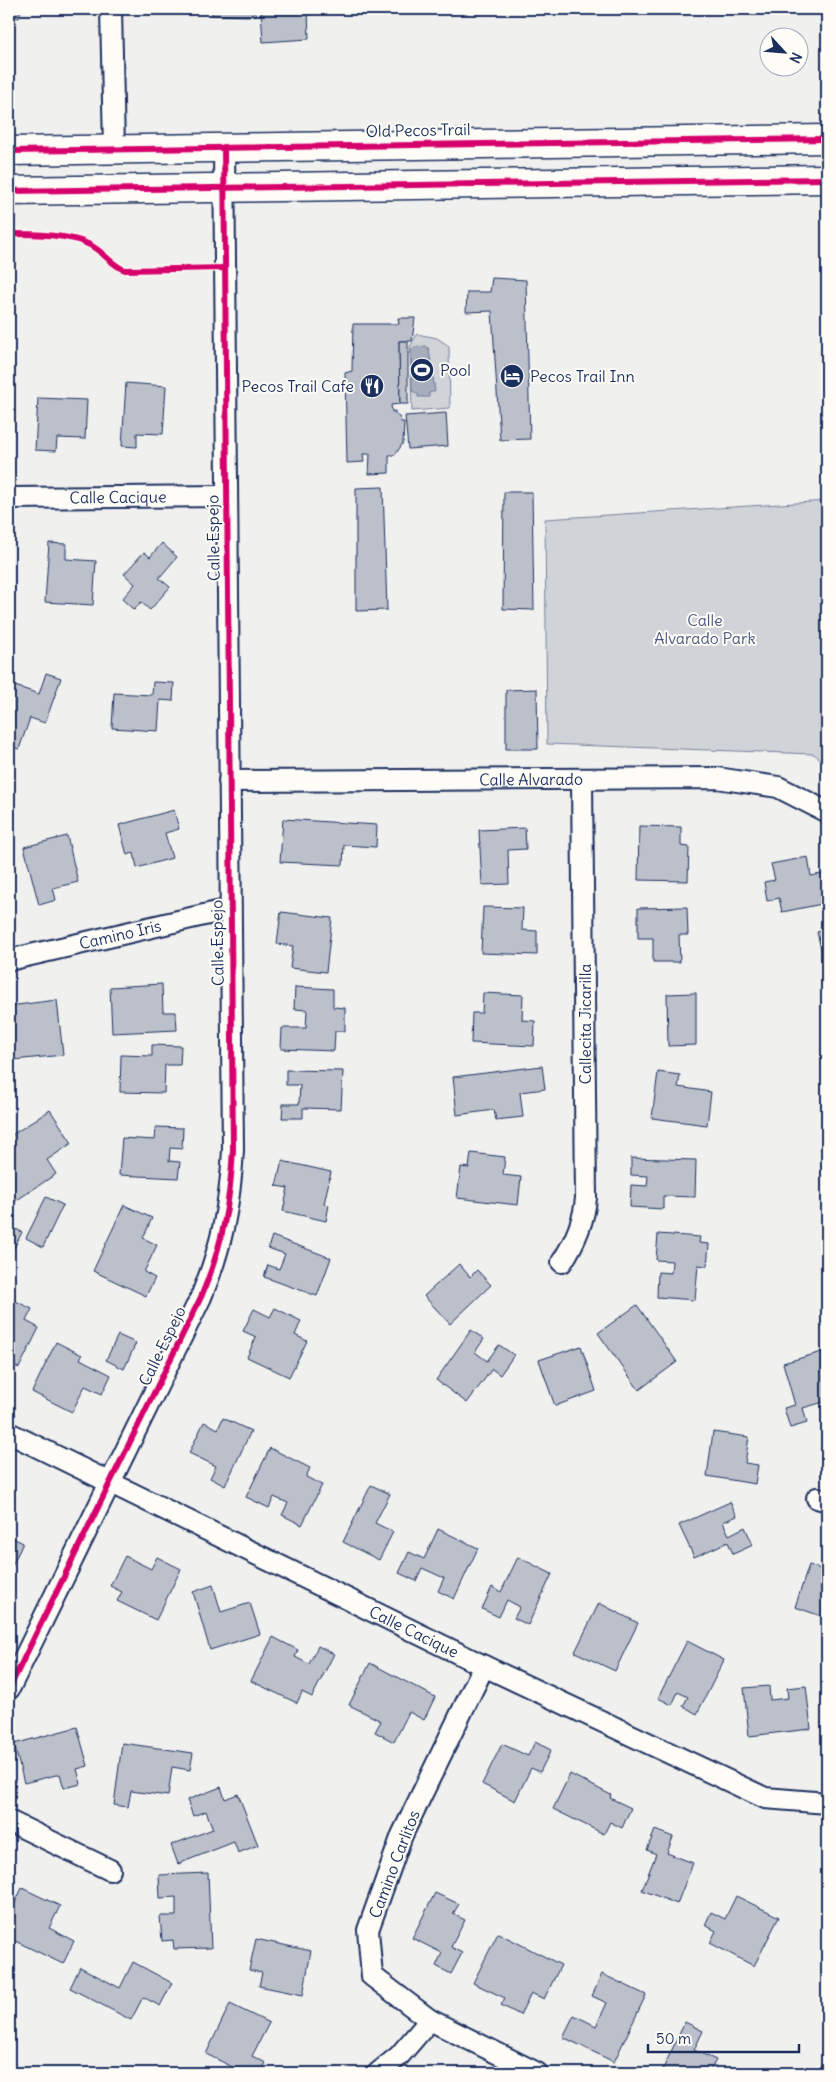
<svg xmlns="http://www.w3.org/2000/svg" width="836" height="2082" font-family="Delius,sans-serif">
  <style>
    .green { fill: #d0d3d8; stroke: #76819b }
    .water { fill: #a7adbd; stroke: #6f7b97 }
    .building { fill: #bbc0ca; stroke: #1b2f5e }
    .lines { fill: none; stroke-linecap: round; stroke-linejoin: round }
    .street-casing { stroke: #1b2f5e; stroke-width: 24 }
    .primary-casing { stroke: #1b2f5e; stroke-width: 31 }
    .street { stroke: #fdfcf7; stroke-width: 20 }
    .primary { stroke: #fdfcf7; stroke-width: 28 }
    .cycleway-casing { stroke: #fdfcf7; stroke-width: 9 }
    .cycleway { stroke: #d6006c; stroke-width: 6 }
    .labels { text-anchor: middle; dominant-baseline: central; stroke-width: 4; stroke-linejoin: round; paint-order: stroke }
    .street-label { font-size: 16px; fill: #1b2f5e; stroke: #fdfcf7 }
    .poi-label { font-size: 16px; fill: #1b2f5e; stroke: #fdfcf7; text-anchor: start }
    .park-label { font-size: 16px; fill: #48587c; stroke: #fdfcf7 }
  </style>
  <rect width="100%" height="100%" fill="#f0f0ee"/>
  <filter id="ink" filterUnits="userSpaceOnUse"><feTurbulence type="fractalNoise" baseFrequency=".02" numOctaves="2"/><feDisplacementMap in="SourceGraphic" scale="10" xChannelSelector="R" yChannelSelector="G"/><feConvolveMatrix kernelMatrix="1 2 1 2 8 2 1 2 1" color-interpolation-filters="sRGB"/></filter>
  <g filter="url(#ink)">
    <g class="green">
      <path d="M417,334l20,4 12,8 1,62 -38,3 -2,-64z"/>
      <path d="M827,501v264l-13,-11 -267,-10 -2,-225z"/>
    </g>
    <path class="water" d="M426,346l3,3 6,42 -6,2v4h-11v-3l-6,-3 -1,-41 3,-3z"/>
    <g class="building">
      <path d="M9,9h12l-2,9 -10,-3z"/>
      <path d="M212,9h43v7l-43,-1z"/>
      <path d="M308,10l1,29 -46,3 -2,-30z"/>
      <path d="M492,278l34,2 4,159 -30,1 -8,-129 -26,1 1,-20h23z"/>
      <path d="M398,318h17l-3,23h-13l1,63 -9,1 1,7 3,-1v3l5,4 1,4h3l-1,21 -8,12h-6v18l-20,1 1,-20h-7l1,8 -17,1 -2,-90 7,-2 1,-47h46z"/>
      <path d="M399,341h9v63h-8z"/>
      <path d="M126,383l40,3 -3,48 -26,-1v14l-15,-1z"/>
      <path d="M38,398l49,2 -2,39 -28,-1 -1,13 -21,-1z"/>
      <path d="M446,413l2,33 -40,3 -3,-33z"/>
      <path d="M383,487l4,123 -31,1v-123z"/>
      <path d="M504,492h28l2,118 -31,-1z"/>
      <path d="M49,543l17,1v15l30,2 -3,44 -48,-3z"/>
      <path d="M162,543l15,14 -18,21 11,9 -20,23 -9,-8 -7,8 -12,-11 13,-15 -11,-10 20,-22 6,5z"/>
      <path d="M46,673l15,5 -16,45 -15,-5 -11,31 -10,-3v-62l30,10z"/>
      <path d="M153,682l21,1 -1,18 -13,-1 -2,31 -46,-3 2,-35 38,2z"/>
      <path d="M537,689l1,60h-32v-59z"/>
      <path d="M174,810l5,19 -14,4 7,25 -35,10 -3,-15 -7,2 -8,-30z"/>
      <path d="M283,819l94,6 -1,22 -32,-2 -1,20 -63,-3z"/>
      <path d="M639,826l42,1v19l8,1 -1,34 -50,-1z"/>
      <path d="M525,828l1,21 -18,1 1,34 -27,1 -3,-55z"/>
      <path d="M67,836l11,46 -25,6 3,12 -17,5 -15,-58z"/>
      <path d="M808,857l3,19 15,-3 1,30 -45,9 -3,-14 -12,3 -3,-19 11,-2 -4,-16z"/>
      <path d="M483,907l40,1 -1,22 15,1v24l-56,-2z"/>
      <path d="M687,907l1,28h-9l1,27h-27v-24h-15v-30z"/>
      <path d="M281,912l51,6 -6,54 -36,-4 3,-22 -16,-2z"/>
      <path d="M827,930v35l-2,1 -8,-34z"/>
      <path d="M162,984l1,28h13l1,18 -65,3 -2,-46z"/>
      <path d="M295,987l38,2v18l12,1v23h-10l-1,20 -53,-2 1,-21h24l1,-18 -13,-1z"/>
      <path d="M483,993l40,2 -1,25 13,1 -1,25 -63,-3 1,-30h10z"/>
      <path d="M696,993v52l-28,1 -1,-52z"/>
      <path d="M57,1000l6,55 -49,5 -2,-25h-3v-29z"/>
      <path d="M152,1045l29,1 -1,19h-15l-1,28 -44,-1 1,-37 31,1z"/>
      <path d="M542,1066l3,23 -25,3 3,25 -27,3 -2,-10 -37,5 -4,-38z"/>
      <path d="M286,1070l57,1 -2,38 -38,-1v10h-21l1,-14h16l1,-19h-14z"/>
      <path d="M658,1072l22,3 -2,12 33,5 -4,33 -55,-7z"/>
      <path d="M50,1110l22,33 -25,17 9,14 -42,28 -5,-8v-57z"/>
      <path d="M156,1127l27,1 -1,21 -12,-1 -1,13 11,1 -2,16 -59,-3 3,-37 33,2z"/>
      <path d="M471,1153l34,4 -2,18 18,2 -3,28 -61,-7 4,-31 8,1z"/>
      <path d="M631,1158l65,2 -1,37 -32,-1v13l-33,-2 1,-22 16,1 1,-10 -17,-1z"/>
      <path d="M282,1161l49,11 -7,32 5,1 -3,16 -43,-10 5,-23 -12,-2z"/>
      <path d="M46,1197l17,8 -20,42 -17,-9z"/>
      <path d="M124,1205l28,13 -9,20 14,7 -13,27 11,6 -9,18 -53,-25z"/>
      <path d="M9,1226l13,6 -10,20 -3,-2z"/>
      <path d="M658,1234l42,3 -1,6 10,1 -2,22 -9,-1 -3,35 -38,-3 1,-25 13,1 1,-12 -16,-1z"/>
      <path d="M272,1236l59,22 -14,38 -53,-19 4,-12 11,4 6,-15 -17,-6z"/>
      <path d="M459,1264l11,13 7,-7 14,15 -41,39 -26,-28z"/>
      <path d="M9,1298l23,11 -6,12 13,7 -20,40 -10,-5z"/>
      <path d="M637,1305l40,57 -38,28 -41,-57z"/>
      <path d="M275,1308l26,13 -6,14 12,6 -18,36 -42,-20 9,-20 -13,-6 11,-22 16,8z"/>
      <path d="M471,1330l13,9 -9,13 12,9 12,-16 15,10 -14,20 -8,-6 -25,34 -31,-23z"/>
      <path d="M118,1335l18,8 -12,26 -18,-9z"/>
      <path d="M56,1342l26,13 -2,4 31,16 -9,19 -17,-8 -13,26 -40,-20z"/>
      <path d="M581,1346l15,45 -41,15 -16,-46z"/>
      <path d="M822,1352l5,19v30l-24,7 4,15 -17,5 -6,-20 11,-3 -12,-42z"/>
      <path d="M223,1418l28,13 -26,55 -15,-8 6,-12 -27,-13 15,-31 14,7z"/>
      <path d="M713,1432l36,5 -4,26 13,2 -3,19 -48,-8z"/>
      <path d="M270,1448l40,20 -4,9 16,8 -20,40 -20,-10 6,-12 -14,-6 -5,11 -23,-11z"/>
      <path d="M371,1485l19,9 -15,29 18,9 -14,28 -36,-18z"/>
      <path d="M730,1502l7,14 -14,6 6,13 16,-8 8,18 -20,9 -5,-12 -34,15 -15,-32z"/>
      <path d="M438,1529l40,19 -24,51 -16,-8 6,-13 -22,-10 -6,13 -17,-8 10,-21 15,7z"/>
      <path d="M9,1536l14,7 -11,23 -3,-1z"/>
      <path d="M125,1556l26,13 6,-12 24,12 -25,51 -39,-19 5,-9 -12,-6z"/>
      <path d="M518,1557l34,17 -24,51 -14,-7 6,-11 -13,-7 -8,17 -17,-8 10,-22 9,5z"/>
      <path d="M809,1565l18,6v47l-32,-11z"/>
      <path d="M213,1585l8,27 29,-9 10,31 -50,16 -17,-58z"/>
      <path d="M599,1603l39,20 -23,48 -40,-19z"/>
      <path d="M273,1637l25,13 -3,7 14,7 9,-18 16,8 -22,43 -10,-5 -5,11 -46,-22z"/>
      <path d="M687,1641l37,19 -27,54 -14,-8 5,-9 -10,-5 -6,13 -14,-7z"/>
      <path d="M370,1663l65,34 -11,23 -15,-8 -15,30 -19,-10 6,-11 -32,-16z"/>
      <path d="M769,1686l1,14 18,-2 -1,-10 19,-2 5,43 -62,7 -5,-48z"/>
      <path d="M77,1727l11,39 -11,3 4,15 -17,4 -4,-14 -36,9 -10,-39z"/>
      <path d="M535,1742l16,8 -11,22 -9,-4 -16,33 -33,-17 20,-40 26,12z"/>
      <path d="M122,1743l71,10 -3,17 -18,-3 -4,29 -37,-5 -3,16 -14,-2z"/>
      <path d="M570,1774l41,21 -1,3 21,10 -9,20 -12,-6 -6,12 -51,-25z"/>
      <path d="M221,1787l4,12 13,-5 20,51 -20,8 -4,-11 -56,22 -7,-19 42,-16 -7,-18 -13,5 -6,-16z"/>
      <path d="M655,1830l18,7 -6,16 26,10 -16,41 -35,-14 14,-36 -9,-4z"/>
      <path d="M208,1873l3,75 -37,1 -1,-9 -11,1 -2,-25h16v-19l-16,1 -1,-23z"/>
      <path d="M22,1888l38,18 -11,22 25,13 -11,23 -54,-26v-22z"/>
      <path d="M435,1893l24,11 -6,10 12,6 -14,27 11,6 -11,21 -15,-8 6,-13 -30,-15z"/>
      <path d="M736,1896l43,21 -25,49 -44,-23 6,-12 -11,-6 6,-13 14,7z"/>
      <path d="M498,1933l63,32 -17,34 -13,-6 -11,22 -19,-10 4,-7 -32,-15z"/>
      <path d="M256,1939l55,12 -8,44 -44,-9 3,-13 -13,-3z"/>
      <path d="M133,1962l39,21 -12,23 -17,-9 -12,23 -61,-32 10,-21 40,21z"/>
      <path d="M602,1974l44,21 -32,67 -51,-25 11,-22 22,11 11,-23 -15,-7z"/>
      <path d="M230,2004l39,19 -17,33 14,7 -6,10h-15l-39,-19z"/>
      <path d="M685,2022l18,9 -9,19 22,10 -7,13h-48z"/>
    </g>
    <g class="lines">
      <g class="street-casing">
        <g id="street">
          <path d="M111,9l3,140"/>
          <path id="s1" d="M9,498l217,-2"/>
          <path id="s2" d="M229,781l488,-3 61,9 49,25"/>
          <path id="s3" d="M9,960l221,-51"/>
          <path d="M562,1262c13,-20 22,-40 24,-64l-4,-418"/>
          <path id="s4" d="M9,1433l475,233 281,132 62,5"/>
          <path d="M817,1498l10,3"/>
          <path d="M484,1666l-82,169 -34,95 4,46 58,44 107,53"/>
          <path d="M9,1689l192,-392c21,-50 29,-93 32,-147l-9,-1003"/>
          <path d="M9,1821l101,49"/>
          <path d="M378,2073l21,-17 31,-36"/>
        </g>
      </g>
      <g class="primary-casing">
        <g id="primary">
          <path d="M9,151l818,-12"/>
          <path d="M9,191l818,-12"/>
        </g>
      </g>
      <use href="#street" class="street"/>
      <use href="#primary" class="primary"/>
      <g class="cycleway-casing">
        <g id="cycleway">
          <path d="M9,151l818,-12"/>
          <path d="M9,191l818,-12"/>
          <path d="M9,234c23,0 61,0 81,11 14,7 21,20 35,25l100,-2"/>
          <path d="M9,1689l192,-392c21,-50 29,-93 32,-147l-9,-1003"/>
        </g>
      </g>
      <use href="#cycleway" class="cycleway"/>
    </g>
  </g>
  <defs>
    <g id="stadium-disc" transform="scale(1.25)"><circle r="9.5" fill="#1b2f5e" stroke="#fdfcf7"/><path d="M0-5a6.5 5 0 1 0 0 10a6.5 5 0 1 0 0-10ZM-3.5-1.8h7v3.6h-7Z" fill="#fff"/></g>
    <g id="hotel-disc" transform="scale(1.25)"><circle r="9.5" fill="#1b2f5e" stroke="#fdfcf7"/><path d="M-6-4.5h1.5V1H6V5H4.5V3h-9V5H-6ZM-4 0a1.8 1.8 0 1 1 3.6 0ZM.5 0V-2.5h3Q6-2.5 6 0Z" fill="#fff"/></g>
    <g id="restaurant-disc" transform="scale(1.25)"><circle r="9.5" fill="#1b2f5e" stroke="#fdfcf7"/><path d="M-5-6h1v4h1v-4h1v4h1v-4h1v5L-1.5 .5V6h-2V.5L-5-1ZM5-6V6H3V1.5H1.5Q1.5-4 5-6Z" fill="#fff"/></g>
  </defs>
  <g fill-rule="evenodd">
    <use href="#stadium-disc" x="422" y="370"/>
    <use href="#hotel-disc" x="512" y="376"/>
    <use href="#restaurant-disc" x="372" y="386"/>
  </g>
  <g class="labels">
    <g class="street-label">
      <text transform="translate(418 130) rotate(-1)">Old Pecos Trail</text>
      <text stroke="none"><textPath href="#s1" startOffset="109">Calle Cacique</textPath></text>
      <text transform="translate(213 538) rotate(-91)">Calle Espejo</text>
      <text stroke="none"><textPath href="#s2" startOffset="302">Calle Alvarado</textPath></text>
      <text stroke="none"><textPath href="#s3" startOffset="114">Camino Iris</textPath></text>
      <text transform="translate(217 943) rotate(-91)">Calle Espejo</text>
      <text transform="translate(585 1024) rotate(-90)">Callecita Jicarilla</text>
      <text transform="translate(162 1346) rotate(-64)">Calle Espejo</text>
      <text stroke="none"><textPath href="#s4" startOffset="451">Calle Cacique</textPath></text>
      <text transform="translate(394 1864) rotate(-69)">Camino Carlitos</text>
    </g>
    <g class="poi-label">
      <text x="440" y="370">Pool</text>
      <text x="530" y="376">Pecos Trail Inn</text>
      <text x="354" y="386" text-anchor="end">Pecos Trail Cafe</text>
    </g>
    <g class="park-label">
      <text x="705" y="620">Calle<tspan x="705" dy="18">Alvarado Park</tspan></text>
    </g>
  </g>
  <rect width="836" height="2082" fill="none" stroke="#fdfcf7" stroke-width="30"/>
  <rect x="15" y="15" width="806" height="2052" fill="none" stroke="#1b2f5e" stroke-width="2" filter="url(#ink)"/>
  <g transform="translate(784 52) rotate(116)"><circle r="24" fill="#fdfcf7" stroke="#a3aaba"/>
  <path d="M0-4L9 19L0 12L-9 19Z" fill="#1b2f5e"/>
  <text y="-8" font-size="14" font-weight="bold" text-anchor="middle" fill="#1b2f5e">N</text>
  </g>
  <path d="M648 2044v8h151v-8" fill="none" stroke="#1b2f5e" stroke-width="2.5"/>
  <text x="656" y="2044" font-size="15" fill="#1b2f5e" stroke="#fdfcf7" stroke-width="4" paint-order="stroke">50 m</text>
</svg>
